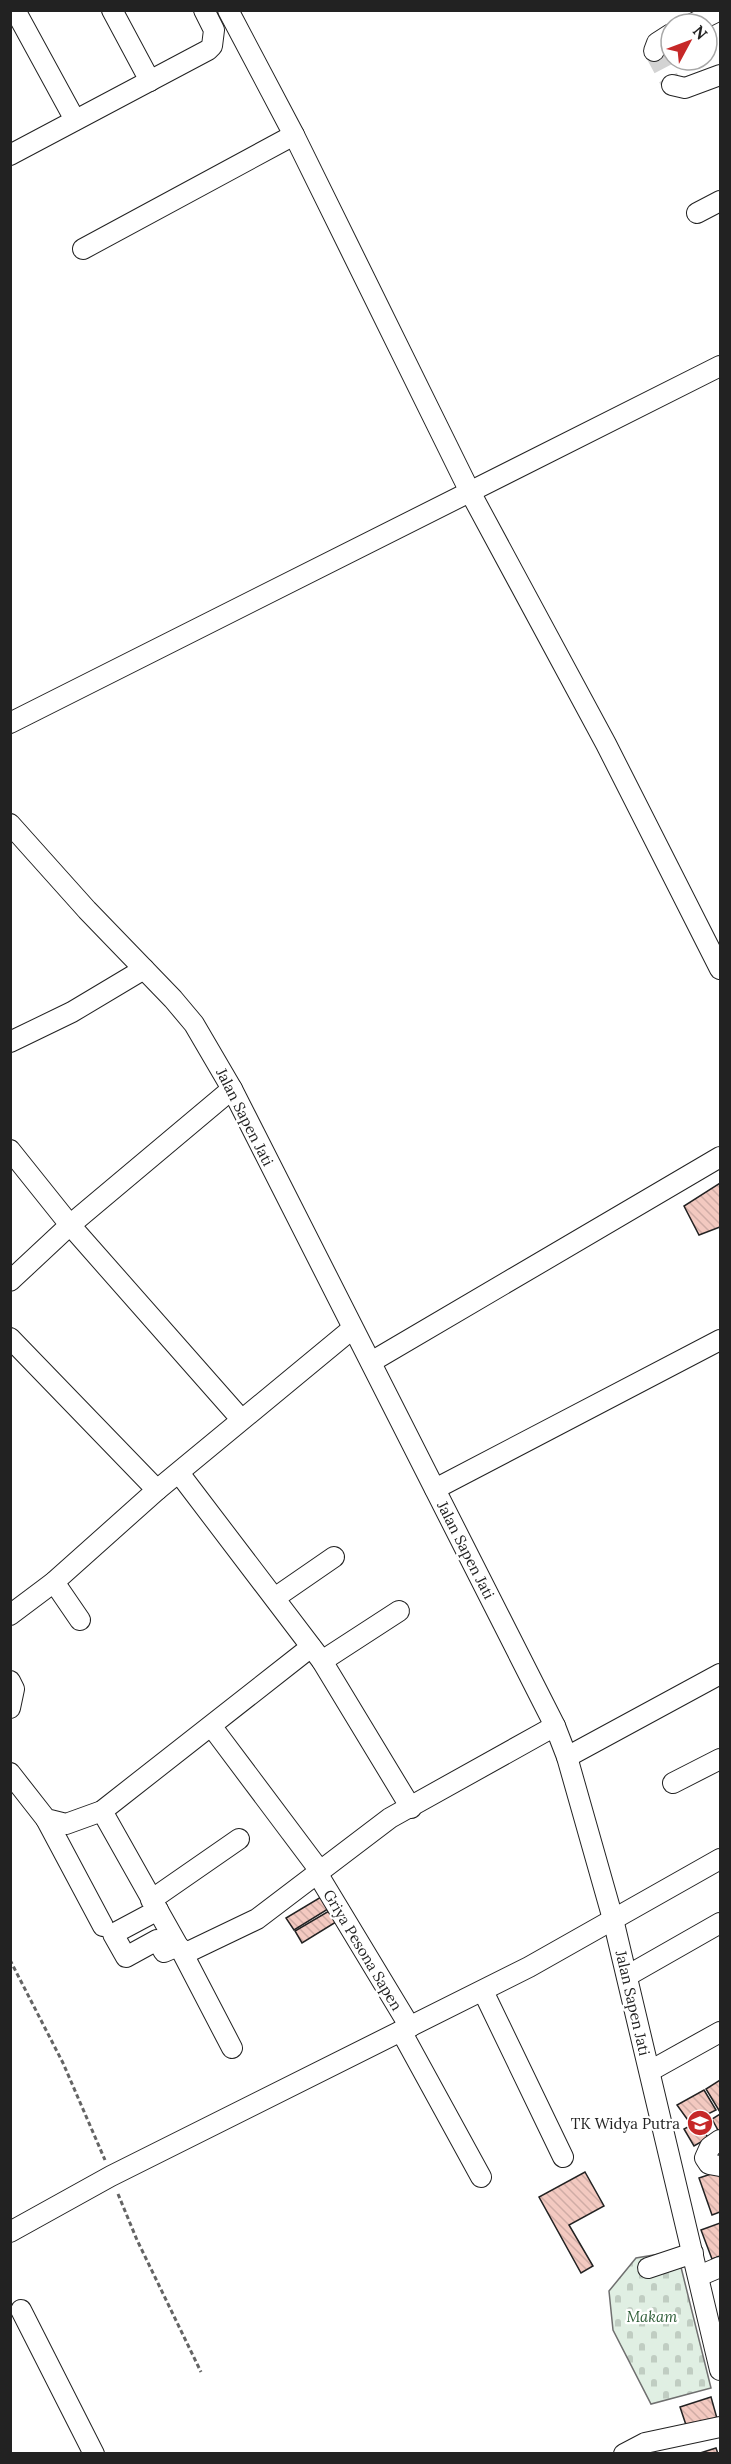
<svg xmlns="http://www.w3.org/2000/svg" width="731" height="2464" font-family="Lora,serif">
  <style>
    .cemetery { fill: url(#cemetery-stones); stroke: #6f6f6f; stroke-width: 1.5 }
    .building { fill: url(#building-back-hatch); stroke: #222; stroke-width: 1.5 }
    .lines { fill: none; stroke-linecap: round; stroke-linejoin: round }
    .minor-tunnel { stroke: #d3d3d3; stroke-width: 20; stroke-dasharray: 20 10; stroke-linecap: butt }
    .minor-casing { stroke: #222; stroke-width: 22 }
    .path { stroke: #646464; stroke-width: 3; stroke-dasharray: 4.5 3; stroke-linecap: butt }
    .minor { stroke: #fff; stroke-width: 20 }
    .labels { text-anchor: middle; dominant-baseline: central; stroke-width: 4.5; stroke-linejoin: round; paint-order: stroke }
    .street-label { font-size: 15px; fill: #222; stroke: #fff }
    .poi-label { font-size: 15px; fill: #222; stroke: #fff; text-anchor: end }
    .park-label { font-size: 15px; font-style: italic; fill: #2f5e38; stroke: #fff }
  </style>
  <defs>
    <pattern id="cemetery-stones" width="16" height="16" patternUnits="userSpaceOnUse" patternTransform="scale(1.5)"><rect width="16" height="16" fill="#e0efe3"/><path d="M2 7V4a2 2 0 0 1 4 0v3zM10 15v-3a2 2 0 0 1 4 0v3z" fill="#c0cdc2"/></pattern>
    <pattern id="building-back-hatch" width="6" height="6" patternUnits="userSpaceOnUse" patternTransform="scale(1.5)"><rect width="6" height="6" fill="#f3c9c0"/><path d="M-1 5l2 2M0 0l6 6M5-1l2 2" fill="none" stroke="#d0aca5"/></pattern>
  </defs>
  <rect width="100%" height="100%" fill="#fff"/>
  <path class="cemetery" d="M677,2251l34,137 -60,16 -38,-74 -4,-39 27,-33z"/>
  <g class="building">
    <path d="M720,1183v44l-21,8 -15,-29z"/>
    <path d="M321,1897l7,12 -34,21 -8,-12z"/>
    <path d="M329,1911l7,11 -34,21 -7,-12z"/>
    <path d="M720,2080v32l-14,-23z"/>
    <path d="M704,2090l12,20 -26,13 -13,-18z"/>
    <path d="M720,2114v17l-1,1 -7,-13z"/>
    <path d="M699,2121l9,17 -14,8 -10,-17z"/>
    <path d="M720,2171v41l-8,3 -13,-37z"/>
    <path d="M585,2172l19,34 -35,19 24,41 -12,7 -42,-76z"/>
    <path d="M720,2223v33l-8,3 -11,-29z"/>
    <path d="M711,2397l7,25 -30,9 -8,-24z"/>
    <path d="M716,2448l2,6h-21z"/>
  </g>
  <g class="lines">
    <path class="minor-tunnel" d="M654,51l18,34"/>
    <g class="minor-casing">
      <g id="minor">
        <path d="M15,10l60,110"/>
        <path d="M112,10l38,71"/>
        <path d="M228,10l66,125 175,355 137,254 114,225"/>
        <path d="M692,24l28,-14"/>
        <path d="M654,51l3,-8 14,-9"/>
        <path d="M672,85l13,3 35,-13"/>
        <path d="M10,155l198,-105 4,-4 2,-16 -10,-20"/>
        <path d="M697,213l23,-12"/>
        <path d="M83,249l211,-114"/>
        <path d="M10,723l710,-357"/>
        <path d="M10,824l77,86 86,89 21,25 38,65 323,637 12,31 46,162 107,451"/>
        <path d="M10,1042l62,-30 72,-43"/>
        <path d="M10,1150l60,75 171,194"/>
        <path d="M10,1281l60,-56 162,-136"/>
        <path d="M10,1338l147,152"/>
        <path d="M371,1362l349,-205"/>
        <path d="M179,1473l143,188 89,147"/>
        <path d="M435,1489l285,-149"/>
        <path d="M54,1582l26,38"/>
        <path d="M276,1597l58,-40"/>
        <path d="M10,1615l44,-33 103,-92 195,-161"/>
        <path d="M322,1661l77,-50"/>
        <path d="M10,1681l4,8 -4,19"/>
        <path d="M212,1727l108,144"/>
        <path d="M567,1757l153,-83"/>
        <path d="M10,1773l36,46 20,5 36,-13 209,-164"/>
        <path d="M673,1783l47,-24"/>
        <path d="M102,1811l76,135 8,7 71,-34 133,-101 165,-92"/>
        <path d="M46,1819l57,107"/>
        <path d="M317,1873l93,154"/>
        <path d="M151,1900l88,-61"/>
        <path d="M158,1910l-45,24 13,23 31,-17 7,12 14,-6"/>
        <path d="M181,1950l51,98"/>
        <path d="M627,1976l93,-53"/>
        <path d="M483,1991l80,166"/>
        <path d="M401,2031l80,146"/>
        <path d="M650,2071l70,-39"/>
        <path d="M720,2140l-10,7 -5,11 4,6 11,2"/>
        <path d="M10,2232l101,-56 418,-209 191,-108"/>
        <path d="M648,2268l45,-15"/>
        <path d="M699,2276l21,-9"/>
        <path d="M21,2310l73,144"/>
        <path d="M624,2454l21,-11 75,-16"/>
      </g>
    </g>
    <g class="path">
      <path d="M10,1960l53,103 42,97"/>
      <path d="M118,2194l19,46 64,132"/>
    </g>
    <use href="#minor" class="minor"/>
  </g>
  <defs>
    <g id="school-disc" transform="scale(1.35)"><circle r="9.5" fill="#c62828" stroke="#fff"/><path d="M0-5L7-2L0 1L-7-2ZM-4 1L0 2.5L4 1V4Q0 6-4 4Z" fill="#fff"/></g>
  </defs>
  <g fill-rule="evenodd">
    <use href="#school-disc" x="700" y="2123"/>
  </g>
  <g class="labels">
    <g class="street-label">
      <text transform="translate(245 1117) rotate(63)">Jalan Sapen Jati</text>
      <text transform="translate(466 1550) rotate(63)">Jalan Sapen Jati</text>
      <text transform="translate(363 1950) rotate(59)">Griya Pesona Sapen</text>
      <text transform="translate(633 2003) rotate(77)">Jalan Sapen Jati</text>
    </g>
    <g class="poi-label">
      <text x="680" y="2123">TK Widya Putra</text>
    </g>
    <g class="park-label">
      <text x="652" y="2316">Makam</text>
    </g>
  </g>
  <rect width="731" height="2464" fill="none" stroke="#222222" stroke-width="24"/>
  <g transform="translate(689 42) rotate(49)"><circle r="28" fill="#ffffff" stroke="#a7a7a7" stroke-width="1.5"/>
  <path d="M0-4.5L10 22L0 15L-10 22Z" fill="#c62828"/>
  <text y="-9" font-size="16" font-weight="bold" text-anchor="middle" fill="#222222">N</text>
  </g>
</svg>
